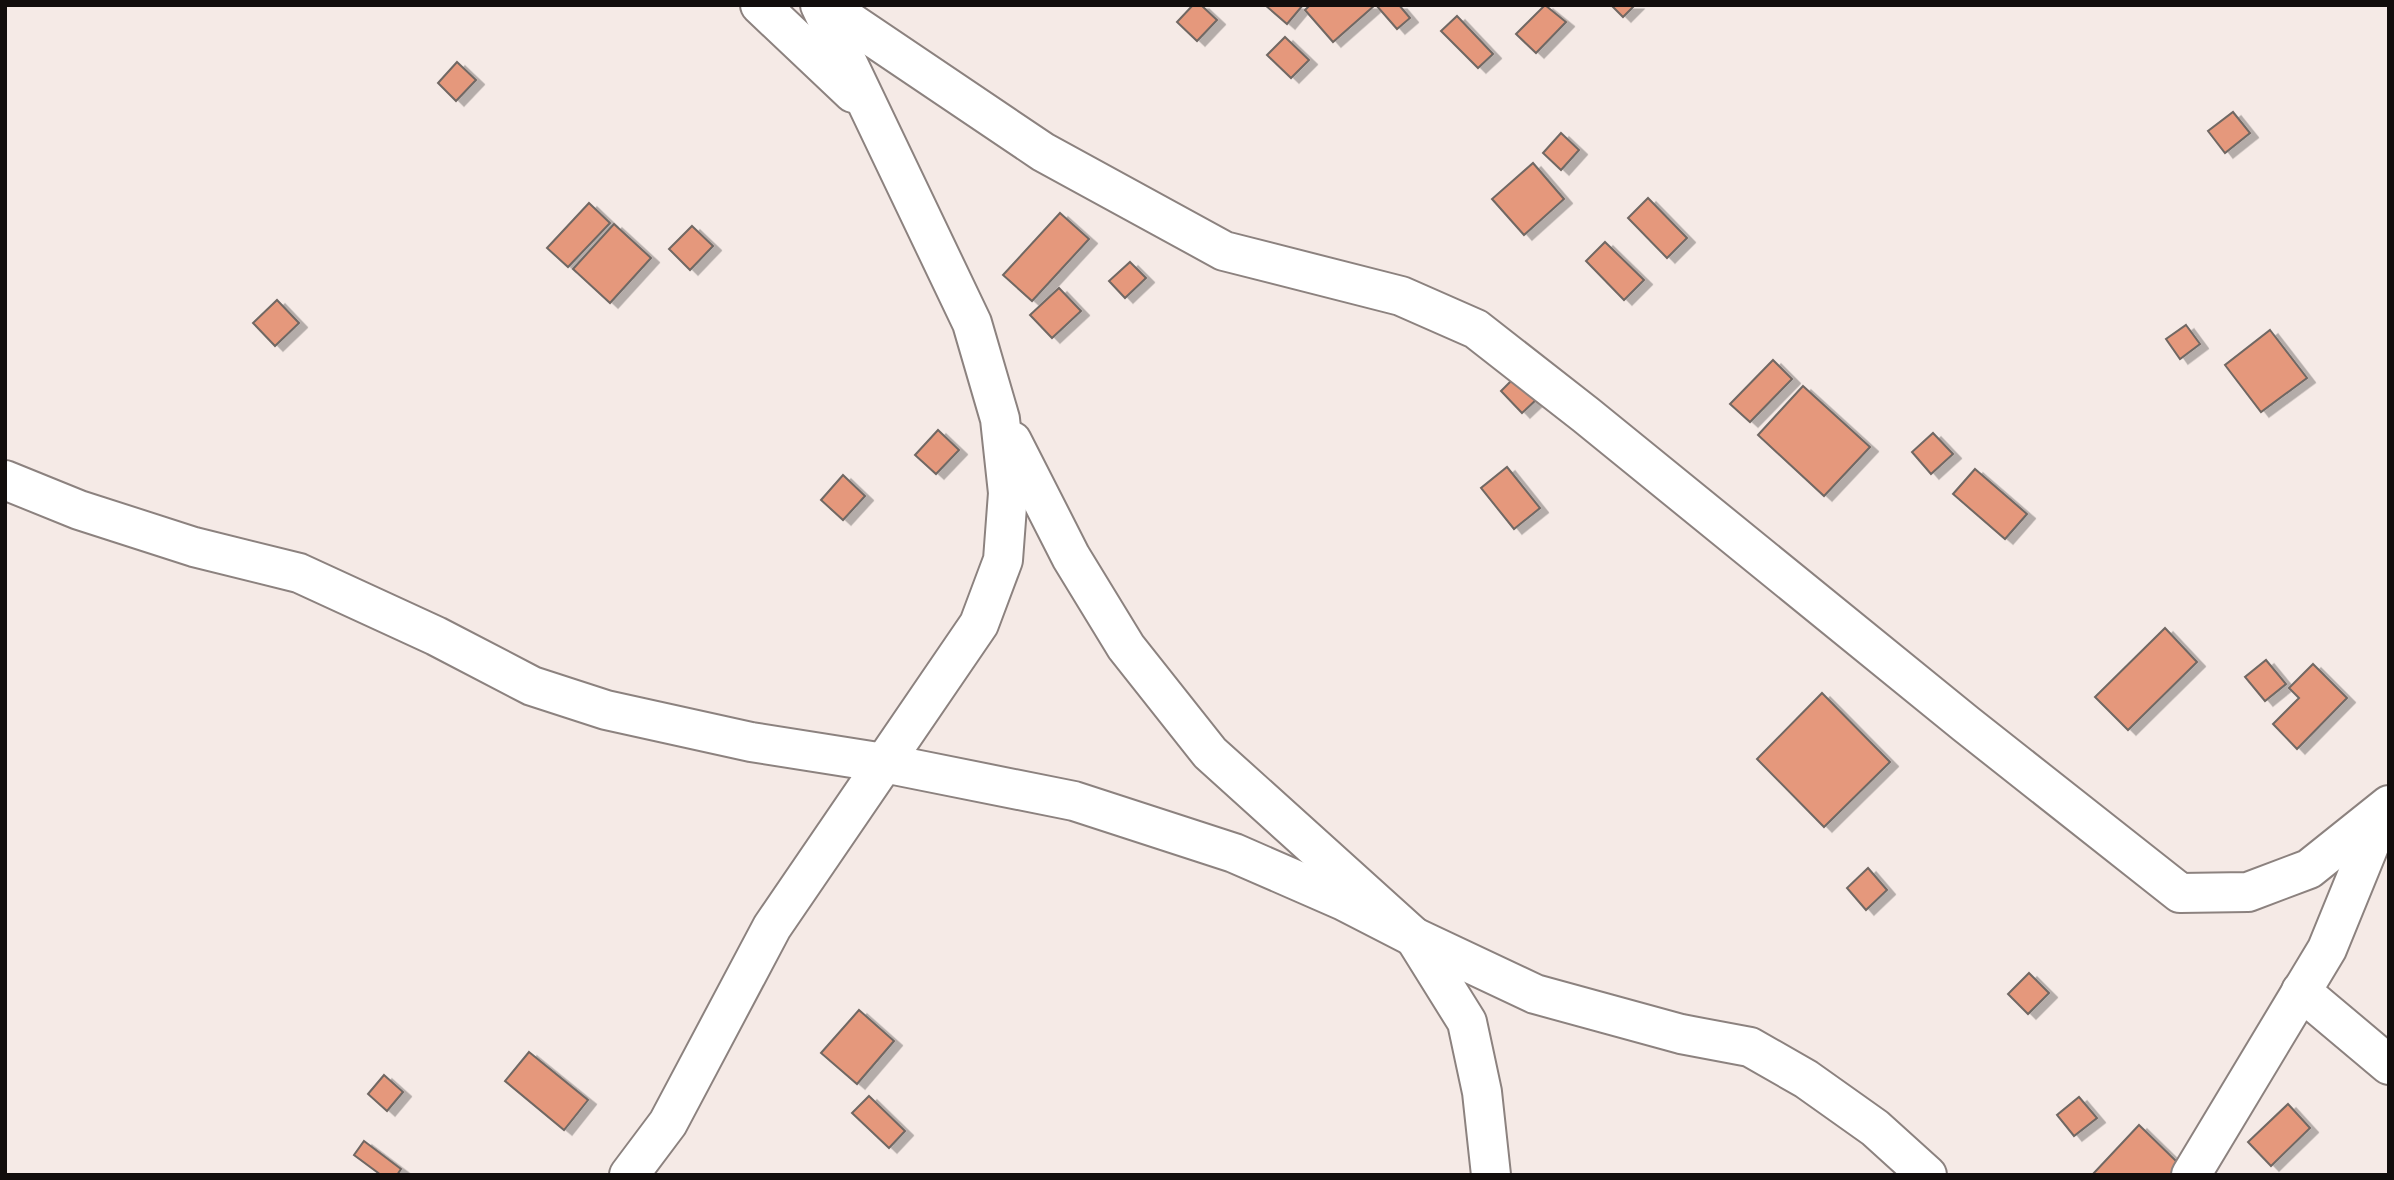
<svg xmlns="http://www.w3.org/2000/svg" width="2394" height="1180" font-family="'Noto Sans',sans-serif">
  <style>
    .building { fill: #e5987b; stroke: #706763; stroke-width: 2; filter: url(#shadow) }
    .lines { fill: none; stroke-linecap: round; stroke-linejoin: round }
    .minor-casing { stroke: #8c827f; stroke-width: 42 }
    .minor { stroke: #fff; stroke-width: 38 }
  </style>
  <defs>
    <filter id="shadow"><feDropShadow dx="8" dy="4.5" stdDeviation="0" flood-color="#0004"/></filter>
  </defs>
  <rect width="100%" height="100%" fill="#f5eae6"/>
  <g class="building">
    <path d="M1193,5h8l16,15 -20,21 -20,-19z"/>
    <path d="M1265,5h38l-16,19z"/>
    <path d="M1310,5h65l-42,37 -28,-32z"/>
    <path d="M1376,5h23l11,13 -13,11z"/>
    <path d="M1545,5l21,17 -30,31 -20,-19z"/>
    <path d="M1611,5h24l-12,12z"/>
    <path d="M1457,16l36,38 -15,14 -37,-37z"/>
    <path d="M1285,37l24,23 -18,18 -24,-23z"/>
    <path d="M457,62l19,18 -20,21 -18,-18z"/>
    <path d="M2233,112l17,21 -25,20 -17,-22z"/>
    <path d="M1561,133l18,17 -18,20 -18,-17z"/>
    <path d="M1533,163l31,36 -40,36 -32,-36z"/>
    <path d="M1648,198l39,40 -20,20 -39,-40z"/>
    <path d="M589,203l21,20 -42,44 -21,-19z"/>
    <path d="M1060,213l29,26 -57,62 -29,-26z"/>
    <path d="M614,224l37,34 -41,45 -37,-34z"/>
    <path d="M692,226l21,20 -23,24 -21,-21z"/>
    <path d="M1605,242l39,38 -20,20 -38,-39z"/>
    <path d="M1130,262l16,16 -21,20 -16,-17z"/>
    <path d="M1059,288l22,23 -29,27 -22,-23z"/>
    <path d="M277,300l22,23 -24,23 -22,-23z"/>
    <path d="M2186,325l14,19 -20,15 -14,-20z"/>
    <path d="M2270,330l37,48 -46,34 -36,-47z"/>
    <path d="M1773,360l19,19 -42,43 -20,-18z"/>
    <path d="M1516,376l22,22 -16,15 -21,-22z"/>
    <path d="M1803,386l67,61 -46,49 -66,-61z"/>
    <path d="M938,430l21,20 -23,24 -21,-19z"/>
    <path d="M1933,433l20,21 -22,20 -19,-22z"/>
    <path d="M1507,467l33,41 -26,21 -33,-41z"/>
    <path d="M1975,469l52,45 -22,25 -52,-45z"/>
    <path d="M843,475l22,21 -22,24 -22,-20z"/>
    <path d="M2165,628l32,34 -69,68 -33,-33z"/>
    <path d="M2266,660l20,24 -21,17 -20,-24z"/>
    <path d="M2313,664l34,34 -50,51 -24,-25 26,-26 -10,-10z"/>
    <path d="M1822,693l68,69 -66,65 -67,-68z"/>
    <path d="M1868,868l19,22 -21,20 -19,-22z"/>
    <path d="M2029,973l20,20 -21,21 -20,-20z"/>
    <path d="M859,1010l35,31 -37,43 -36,-31z"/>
    <path d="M529,1052l59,48 -24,30 -59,-49z"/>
    <path d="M384,1075l19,17 -16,19 -19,-17z"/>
    <path d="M869,1096l36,35 -16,17 -37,-35z"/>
    <path d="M2079,1097l18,21 -23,18 -17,-21z"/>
    <path d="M2288,1104l22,24 -39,38 -23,-24z"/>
    <path d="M2139,1125l38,37 25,13h-110z"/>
    <path d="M364,1141l37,28 -4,6h-16l-27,-20z"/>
  </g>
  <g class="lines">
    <g class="minor-casing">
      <g id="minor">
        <path d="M760,5l93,88"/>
        <path d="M825,5l218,147 181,99 177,45 75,33 110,86 380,309 214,169 68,-1 61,-23 80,-64"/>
        <path d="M1012,441l59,116 55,90 84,106 204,184 53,85 15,70 9,83"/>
        <path d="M5,480l74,30 115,37 105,26 137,63 96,50 74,24 145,32 133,21 190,38 160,52 110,48 70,36 121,57 146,40 69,13 56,32 69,49 52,47"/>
        <path d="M2301,991l88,74"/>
        <path d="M629,1175l39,-52 104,-196 207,-303 24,-64 5,-67 -8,-74 -28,-96 -152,-318"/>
        <path d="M2191,1175l136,-226 56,-137"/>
      </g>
    </g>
    <use href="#minor" class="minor"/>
  </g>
  <rect width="2394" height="1180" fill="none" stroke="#110d0c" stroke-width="14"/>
</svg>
